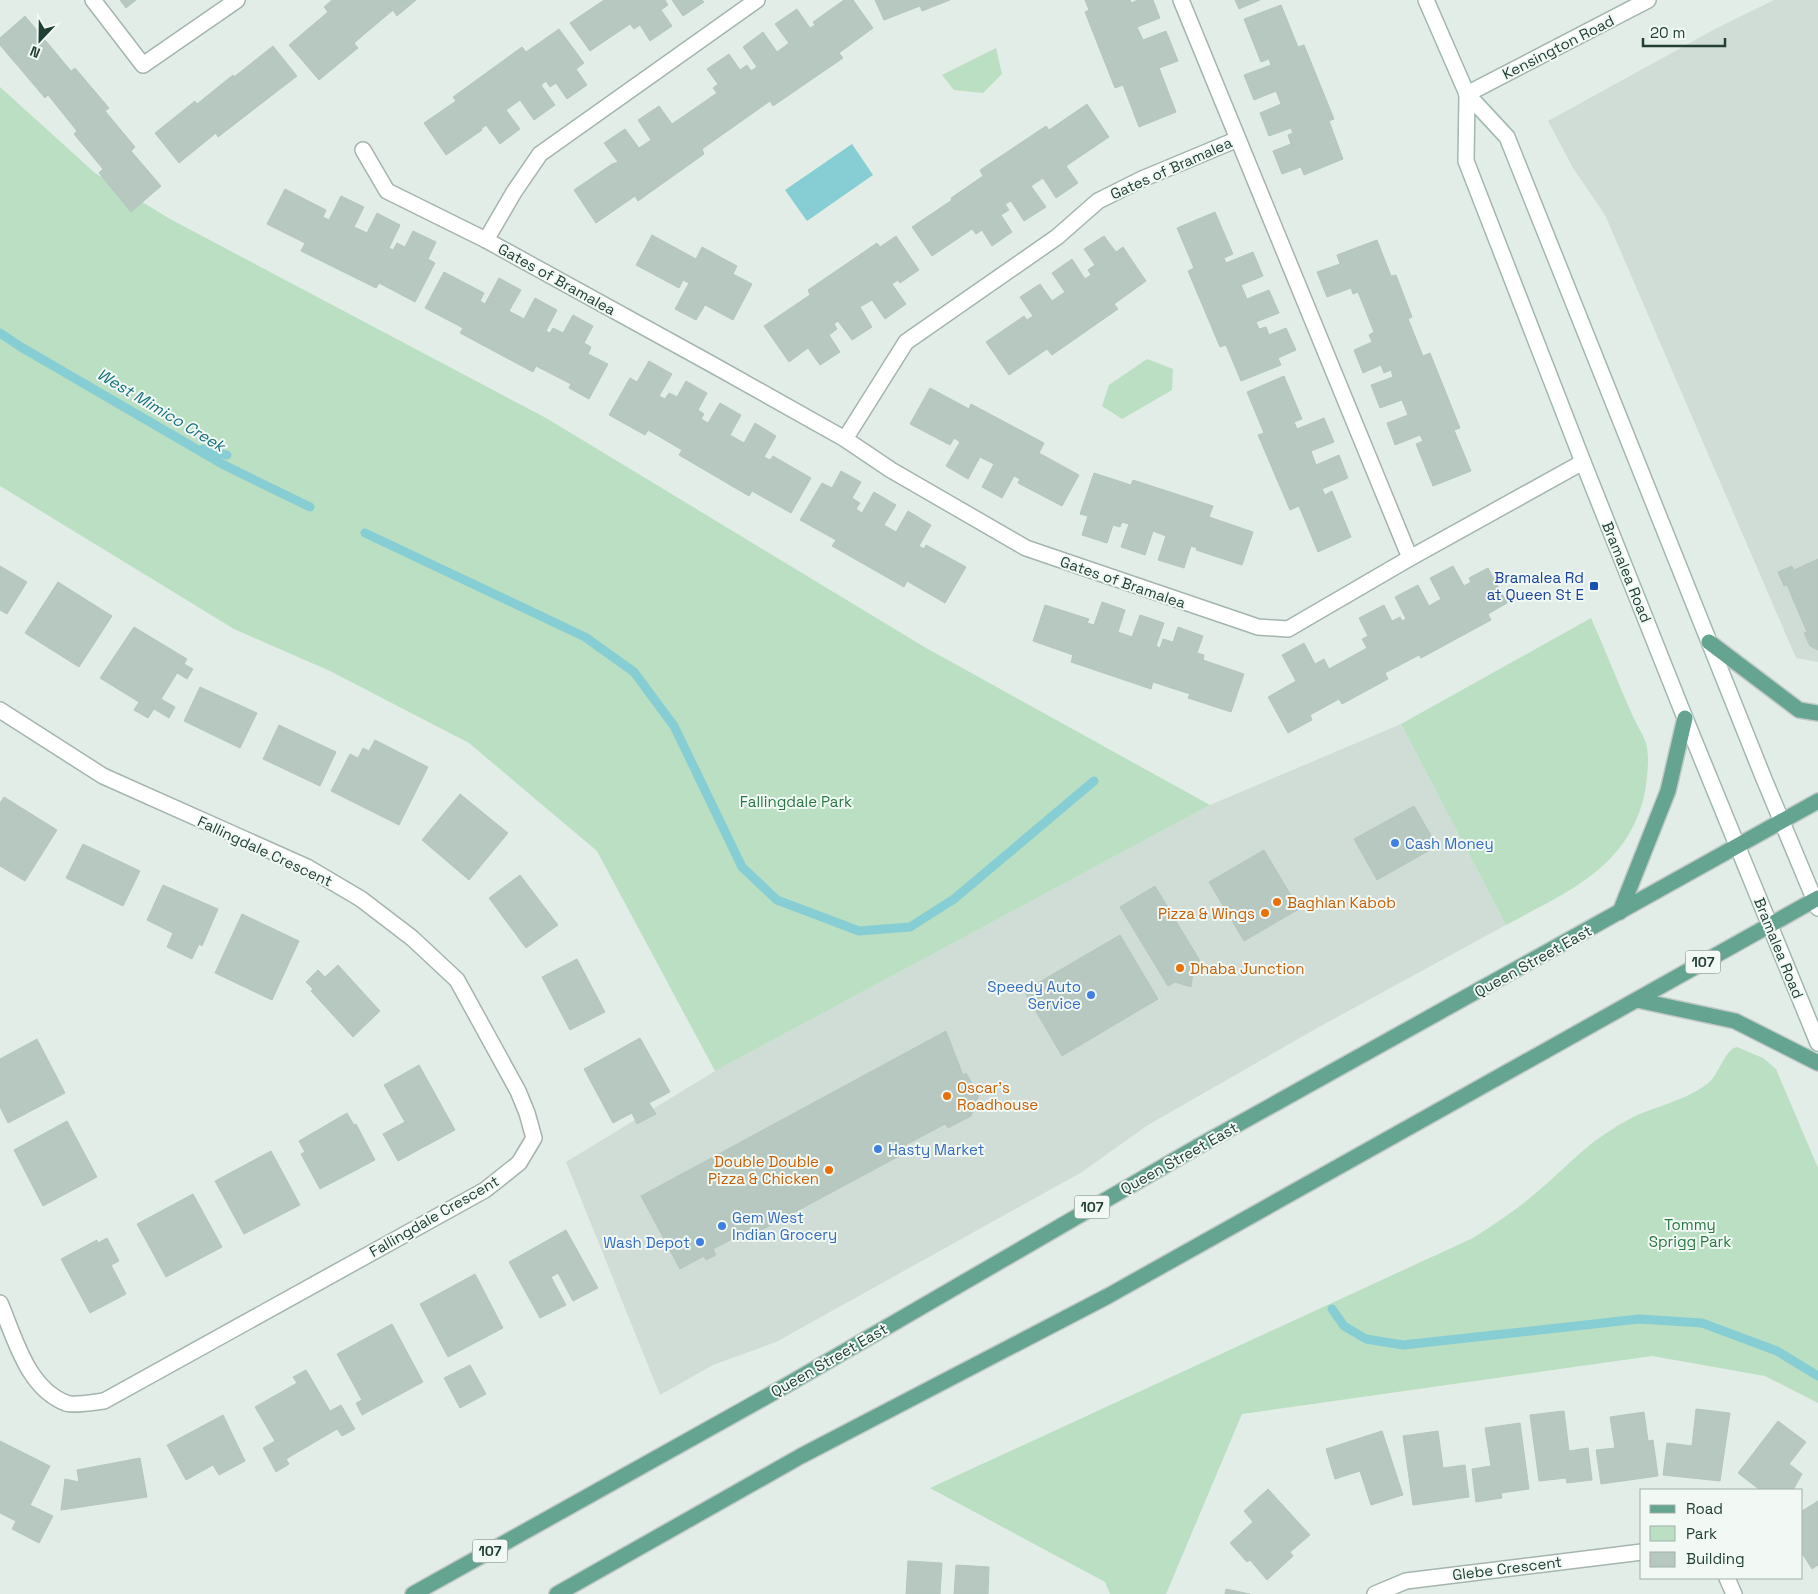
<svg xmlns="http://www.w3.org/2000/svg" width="1818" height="1594" font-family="'Space Grotesk',sans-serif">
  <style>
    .built { fill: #d0ddd6 }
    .green { fill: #badfc2 }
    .water { fill: #87cdd4 }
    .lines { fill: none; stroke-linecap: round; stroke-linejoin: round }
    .stream { stroke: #87cdd4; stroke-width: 9 }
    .building { fill: #b7c8c0; stroke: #b4c7be }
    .street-casing { stroke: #a4b5ae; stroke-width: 18 }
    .secondary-casing { stroke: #9fb9af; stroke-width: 18 }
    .primary-casing { stroke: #c1c9c6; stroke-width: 18 }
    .street { stroke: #fff; stroke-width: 15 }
    .secondary { stroke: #fff; stroke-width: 15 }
    .primary { stroke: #64a491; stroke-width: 15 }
    .transit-dot { fill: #1a4fb4; stroke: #f2f9f5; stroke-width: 2 }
    .shop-dot { fill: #3f7fe0; stroke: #f2f9f5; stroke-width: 2 }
    .food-dot { fill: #e8710a; stroke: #f2f9f5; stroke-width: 2 }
    .labels { text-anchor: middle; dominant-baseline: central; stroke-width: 4; stroke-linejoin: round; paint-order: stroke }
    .shield { fill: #f2f9f5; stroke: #60776f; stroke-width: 1 }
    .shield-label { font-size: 14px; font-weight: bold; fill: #213f35 }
    .street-label { font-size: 15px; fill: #213f35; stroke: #f2f9f5 }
    .transit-label { font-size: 15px; fill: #164399; stroke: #f2f9f5; text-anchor: end }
    .park-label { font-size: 15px; fill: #297843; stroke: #f2f9f5 }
    .shop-label { font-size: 15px; fill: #366cbe; stroke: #f2f9f5; text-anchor: start }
    .food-label { font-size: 15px; fill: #c56008; stroke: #f2f9f5; text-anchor: start }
    .water-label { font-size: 16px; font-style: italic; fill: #18727e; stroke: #f2f9f5 }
  </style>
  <rect width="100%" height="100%" fill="#e2ede7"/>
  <g class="built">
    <path d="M1774,0h44v662l-22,-4 -191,-443 -32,-47 -25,-47 169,-93z"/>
    <path d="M1401,724l105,201 -187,102 -171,98 -66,47 -306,170 -63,23 -53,30 -94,-233 149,-91 495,-266z"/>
  </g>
  <g class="green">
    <path d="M996,48l6,26 -19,19 -29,-3 -12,-15z"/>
    <path d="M0,87l95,86 75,46 376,199 380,230 284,157 -495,266 -118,-220 -128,-108 -139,-72 -96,-42 -234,-143z"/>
    <path d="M1147,359l26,10 -1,21 -50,29 -20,-13 7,-21z"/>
    <path d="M1591,618c14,31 26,63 40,94 4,10 11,20 15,31 4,15 1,34 -1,49 -16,76 -78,100 -139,133l-105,-201z"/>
    <path d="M1737,1047l26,11 13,11 42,99v235l-53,-27 -113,-20 -410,58 -76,180h-56l-5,-12 -175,-94 543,-250c25,-16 49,-32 71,-52 20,-17 38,-37 61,-52 12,-8 26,-17 40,-22 21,-8 43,-14 62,-28 13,-10 17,-34 30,-37z"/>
  </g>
  <path class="water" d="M852,144l21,31 -66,46 -22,-31z"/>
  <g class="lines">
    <g class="stream">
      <path d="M0,333l21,14 203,118 86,42"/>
      <path d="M203,449l24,6"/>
      <path d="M365,533l220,104 49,35 40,54 68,141 35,33 82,31 51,-4 44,-28 140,-118"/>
      <path d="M1332,1309l12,17 22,13 37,6 236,-26 63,4 75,28 41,25"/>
    </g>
  </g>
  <g class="building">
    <path d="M120,0h16l-10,8z"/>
    <path d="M332,0h84l-19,16 -4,-6 -39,33 4,5 -39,32 -30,-35 39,-33 -4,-5z"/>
    <path d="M604,0h61l3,5 -7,5 11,16 -22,15 -10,-16 -6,4 -4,-5 -40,27 -20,-28z"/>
    <path d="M672,0h30l2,2 -21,14z"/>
    <path d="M844,0h9l20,28 -34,25 4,5 -70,48 -3,-5 -68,48 2,5 -66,47 -3,-5 -39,27 -22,-33 38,-26 6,-2 -14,-19 21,-14 14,19 12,-8 -13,-20 21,-14 13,18 45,-31 -4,-5 5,-4 -11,-15 22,-15 11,16 7,-5 4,6 6,-4 -14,-20 20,-15 14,20 12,-9 -14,-19 22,-15 13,19 5,-3 -2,-3z"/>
    <path d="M875,0h75l-28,11 -2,-5 -36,14z"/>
    <path d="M1085,0h45l1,3 7,-3h15l7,18 -23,9 6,13 23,-9 12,30 -19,7 17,44 -37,15 -16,-42 -8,3 -30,-76 4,-2z"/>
    <path d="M1235,0h25l-21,9z"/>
    <path d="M1281,5l17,42 6,-2 30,74 -5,2 14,38 -39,16 -3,-8 -19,7 -9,-23 18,-7 -3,-9 5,-2 -2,-5 -22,8 -9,-23 21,-9 -5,-13 -22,9 -10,-25 27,-10 -2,-6 -8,3 -17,-43z"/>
    <path d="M25,16l46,55 4,-3 34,40 -4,3 30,36 -4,4 30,35 -30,26 -32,-39 4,-4 -29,-35 3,-3 -29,-36 -3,3 -45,-53v-7z"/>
    <path d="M559,29l25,34 -8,6 11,16 -20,14 -11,-16 -6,4 -4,-6 -5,4 14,20 -21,15 -14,-20 -14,10 14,19 -20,15 -14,-19 -5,4 1,1 -36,25 -22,-32 32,-22 -3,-4 69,-50 4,5z"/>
    <path d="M273,46l24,30 -79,61 -2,-4 -37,30 -24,-30 40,-32 2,3 36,-29 1,2z"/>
    <path d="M1087,104l22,33 -43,29 12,17 -22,15 -13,-20 -12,8 15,21 -22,14 -13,-20 -6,3 4,6 -8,5 11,17 -20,14 -10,-16 -6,4 -4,-5 -40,27 -20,-29 40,-27 -1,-2 32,-22 -3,-6 66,-44 3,4z"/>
    <path d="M285,189l41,21 -3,7 6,3 12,-24 23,11 -10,20 13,6 10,-20 23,12 -11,23 4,2 4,-7 8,4 8,-16 23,11 -8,17 7,4 -20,39 -36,-19 -3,5 -75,-37 4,-8 -38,-19z"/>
    <path d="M1215,212l18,42 -9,4 2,5 27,-11 10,24 -22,9 6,14 22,-9 10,23 -23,9 3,7 7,-2 3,8 17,-7 10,22 -18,8 3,7 -40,16 -15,-36 -6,2 -32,-76 6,-3 -17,-40z"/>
    <path d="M652,235l44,24 6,-12 35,19 -4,8 19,10 -19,36 -28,-15 -9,15 -21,-11 14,-26 -6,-3 -4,8 -43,-23z"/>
    <path d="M896,236l23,34 -19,13 -2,-3 -6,4 14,20 -21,15 -13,-19 -12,7 12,20 -20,13 -14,-19 -4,3 3,5 -8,6 11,17 -20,13 -12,-17 -19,14 -25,-36 46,-31 -2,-5 69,-47 3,4z"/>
    <path d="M1104,236l12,16 7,-5 23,34 -32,23 4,5 -66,46 -5,-6 -38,26 -23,-33 38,-26 3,4 6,-4 -13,-19 20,-13 12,17 13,-9 -13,-19 20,-14 13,20 6,-4 -3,-5 7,-5 -11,-16z"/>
    <path d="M1377,240l14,36 5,-1 16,42 -4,2 15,37 7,-3 30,75 -6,2 17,41 -38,15 -17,-42 7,-3 -3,-6 -25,10 -8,-22 21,-8 -6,-15 -22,8 -9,-23 22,-8 -2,-7 -7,3 -3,-8 -18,8 -9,-23 18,-8 -3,-7 5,-3 -16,-40 -5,2 -2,-6 -24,9 -10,-25 23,-8 -3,-9z"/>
    <path d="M444,272l40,21 -4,8 5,3 14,-26 22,12 -12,21 15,8 11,-21 22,12 -11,21 4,2 3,-5 10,5 10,-18 20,11 -9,17 7,4 -3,7 20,10 -19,35 -20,-11 2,-4 -35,-18 -3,6 -73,-39 3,-5 -38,-20z"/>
    <path d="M649,361l23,13 -13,22 6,3 4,-6 8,4 9,-16 21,12 -9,17 6,4 -3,5 7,4 12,-20 21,12 -11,20 14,8 11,-20 21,13 -12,21 6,3 3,-4 38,22 -20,35 -39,-22 -3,5 -70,-41 3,-5 -34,-20 -3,5 -36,-20 21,-37 7,4z"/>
    <path d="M1284,376l18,43 -8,3 3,7 27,-11 10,24 -23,9 5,14 23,-10 9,23 -26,11 3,6 7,-4 19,46 -33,15 -19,-46 -9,4 -32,-75 6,-2 -17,-41z"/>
    <path d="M930,388l39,21 2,-5 73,39 -5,10 40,22 -17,31 -44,-23 2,-4 -6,-3 -12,22 -20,-11 12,-23 -14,-7 -12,22 -22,-13 14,-24 -6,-4 -4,7 -40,-21z"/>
    <path d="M841,471l20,11 -9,16 8,5 -4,6 6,4 12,-21 22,13 -12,20 12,7 12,-21 23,14 -12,21 5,3 2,-4 40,22 -21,36 -38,-22 -3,6 -72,-41 4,-6 -36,-20 22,-37 10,5z"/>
    <path d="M1094,473l37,12 2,-5 80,26 -4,11 44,15 -11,33 -46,-15 1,-2 -6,-2 -7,22 -26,-8 8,-24 -13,-5 -8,24 -24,-8 8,-23 -7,-2 -2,5 -7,-2 -6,18 -25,-8 6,-19 -8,-2z"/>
    <path d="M1818,559v91l-8,-4 -6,-13 3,-1 -20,-47 -3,1 -6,-14 14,-6 2,4z"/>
    <path d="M0,566l27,16 -20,32 -7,-4z"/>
    <path d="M1453,566l11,20 7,-4 -2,-4 19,-10 19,35 -19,11 3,6 -70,38 -2,-3 -34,18 3,6 -46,25 -3,-5 -29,16 2,5 -24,13 -20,-36 28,-16 -14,-26 22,-12 11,21 9,-5 5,10 38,-21 -5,-9 6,-3 -9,-18 25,-13 8,16 8,-4 2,4 4,-2 -11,-22 23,-12 11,21 12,-7 -11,-21z"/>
    <path d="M58,582l54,34 -33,51 -54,-34z"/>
    <path d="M1102,602l23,8 -7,22 14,5 8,-22 24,8 -8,23 4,2 3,-9 10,3 5,-15 25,9 -6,17 7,2 -1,5 41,14 -13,38 -43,-14 2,-4 -37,-12 -2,7 -80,-27 2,-7 -40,-14 12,-36 44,14 -2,4 7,2z"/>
    <path d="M134,627l53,32 -3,5 9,5 -6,10 -10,-6 -16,26 14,8 -6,11 -15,-9 -6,9 -14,-8 5,-8 -39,-24z"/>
    <path d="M200,687l57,26 -17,35 -56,-27z"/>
    <path d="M279,725l57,27 -16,34 -57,-27z"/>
    <path d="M375,740l53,27 -29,58 -68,-34 19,-37 8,4 5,-10 6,3z"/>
    <path d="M460,794l48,39 -39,47 -47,-40z"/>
    <path d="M4,797l53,33 -32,51 -25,-15v-63z"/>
    <path d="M1414,806l23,40 -60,34 -23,-41z"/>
    <path d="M83,844l57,27 -17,35 -57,-28z"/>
    <path d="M1264,850l35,59 -55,32 -35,-59z"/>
    <path d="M520,875l38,50 -32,23 -37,-50z"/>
    <path d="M163,885l55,24 -16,37 -3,-2 -7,15 -25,-12 6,-14 -26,-13z"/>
    <path d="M1155,886l48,80 -10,6 -2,15 -16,-5 -7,4 -48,-79z"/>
    <path d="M242,914l57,27 -27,59 -57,-27z"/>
    <path d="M1120,935l38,64 -96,57 -38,-65z"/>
    <path d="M577,959l28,53 -35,18 -28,-53z"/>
    <path d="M338,965l42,46 -27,26 -42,-46 2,-2 -7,-7 12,-12 7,7z"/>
    <path d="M946,1031l17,44 3,-2 13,22 -8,21 -23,12 -3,-4 -47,25 3,6 -158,85 -3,-5 -27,14 3,6 -10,5 -2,-4 -24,13 -39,-73z"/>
    <path d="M640,1038l30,54 -21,11 7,11 -19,10 -5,-11 -19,10 -29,-54z"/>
    <path d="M37,1039l28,54 -57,30 -8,-16v-48z"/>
    <path d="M419,1065l36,65 -57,31 -15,-27 22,-12 -21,-37z"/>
    <path d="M347,1113l7,12 2,-1 19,36 -55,29 -19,-35 4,-2 -6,-11z"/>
    <path d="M67,1121l30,56 -54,29 -29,-56z"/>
    <path d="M271,1151l29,54 -56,29 -29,-53z"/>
    <path d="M193,1194l29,53 -56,30 -29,-53z"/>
    <path d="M566,1230l32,58 -25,13 -15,-28 -7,4 15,28 -26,13 -31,-56z"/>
    <path d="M107,1238l12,23 -8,4 15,29 -36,19 -29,-54 36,-19 1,3z"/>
    <path d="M475,1274l28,54 -55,29 -28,-53z"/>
    <path d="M392,1324l31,58 -61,33 -6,-12 6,-3 -25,-46z"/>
    <path d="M470,1365l16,29 -26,14 -16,-30z"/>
    <path d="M306,1370l24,41 11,-6 14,24 -13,7 -5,-7 -51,30 3,5 -13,8 -13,-24 12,-7 -20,-34 42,-24 -4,-6z"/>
    <path d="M1696,1409l34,4 -10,68 -57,-6 4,-32 25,3z"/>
    <path d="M1564,1411l5,40 19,-3 4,32 -25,3 -1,-5 -27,3 -9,-66z"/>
    <path d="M1644,1412l4,29 5,-1 5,36 -57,8 -5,-34 19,-2 -5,-31z"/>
    <path d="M223,1415l22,46 -26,14 -6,-10 -27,15 -19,-35z"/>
    <path d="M1778,1421l28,21 -17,22 13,10 -9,16h-33l-22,-17z"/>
    <path d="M1520,1423l9,66 -28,4 1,5 -26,4 -4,-33 19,-3 -6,-38z"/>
    <path d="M1382,1431l21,64 -32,10 -11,-34 -25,8 -9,-30z"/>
    <path d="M1438,1431l5,37 22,-3 4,32 -56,8 -10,-69z"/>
    <path d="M0,1441l50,25 -20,39 23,11 -14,27 -27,-14 4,-8 -16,-8z"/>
    <path d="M140,1458l7,39 -86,13 4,-31 14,3 -2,-12z"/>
    <path d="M1268,1489l42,46 -20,17 3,4 -26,24 -17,-20 -3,2 -17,-19 23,-21 -9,-11z"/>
    <path d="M1818,1501v64l-6,4 -10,-16v-42z"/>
    <path d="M908,1561l34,2 -2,31h-34z"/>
    <path d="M956,1565l33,2 -1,27h-34z"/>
    <path d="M1226,1589l24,5h-25z"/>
  </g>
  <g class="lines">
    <g class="street-casing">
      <g id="street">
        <path d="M93,0l50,65 94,-65"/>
        <path d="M757,0l-217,154 -26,38 -28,48 229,126 130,73 46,31 135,78 232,79 30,2 122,-71 173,-96"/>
        <path d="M1181,0l229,558"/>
        <path d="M1467,94l181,-94"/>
        <path d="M363,150l24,41 99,49"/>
        <path d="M845,439l61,-97 151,-105 41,-36 44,-22 96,-40"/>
        <path d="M0,710l103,66 204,91 54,32 51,39 45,42 61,111 9,22 7,25 -15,25 -34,27 -381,211c-9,1 -31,5 -38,2 -39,-15 -51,-65 -66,-100"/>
        <path d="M1727,1578l7,16"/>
        <path d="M1375,1594l31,-13 236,-29"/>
      </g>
    </g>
    <g class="secondary-casing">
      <g id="secondary">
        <path d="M1426,0l41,94 40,43 257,642 54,129"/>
        <path d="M1467,94l-1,67 117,301 102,256 133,325"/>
      </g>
    </g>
    <g class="primary-casing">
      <g id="primary">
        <path d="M1709,642l90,68 19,3"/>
        <path d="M1620,912l48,-121 17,-73"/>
        <path d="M1637,1000l98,21 83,42"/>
        <path d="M413,1594l367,-205 417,-242 621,-346"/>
        <path d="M557,1594l244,-138 307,-160 710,-398"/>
      </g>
    </g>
    <use href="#street" class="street"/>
    <use href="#secondary" class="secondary"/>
    <use href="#primary" class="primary"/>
  </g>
  <rect class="transit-dot" x="1589" y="581" width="10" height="10" rx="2.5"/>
  <g class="shop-dot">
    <circle cx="1395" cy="843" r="5"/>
    <circle cx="1091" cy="995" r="5"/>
    <circle cx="878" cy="1149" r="5"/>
    <circle cx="722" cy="1226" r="5"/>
    <circle cx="700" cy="1242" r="5"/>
  </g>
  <g class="food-dot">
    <circle cx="1277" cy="902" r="5"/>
    <circle cx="1265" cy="913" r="5"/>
    <circle cx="1180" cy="968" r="5"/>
    <circle cx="947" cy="1096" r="5"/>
    <circle cx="829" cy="1170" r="5"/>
  </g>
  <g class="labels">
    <g class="shield">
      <rect x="1685.5" y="950.5" width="35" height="23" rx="4"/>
      <rect x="1074.5" y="1195.5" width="35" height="23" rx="4"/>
      <rect x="472.5" y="1539.5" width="35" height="23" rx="4"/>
    </g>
    <g class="shield-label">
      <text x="1703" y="962">107</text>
      <text x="1092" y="1207">107</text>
      <text x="490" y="1551">107</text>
    </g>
    <g class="street-label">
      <text transform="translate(1558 47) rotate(-27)">Kensington Road</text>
      <text transform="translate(1171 168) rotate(-24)">Gates of Bramalea</text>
      <text transform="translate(557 279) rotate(29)">Gates of Bramalea</text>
      <text transform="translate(1627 572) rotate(68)">Bramalea Road</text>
      <text transform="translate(1123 582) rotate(19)">Gates of Bramalea</text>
      <text transform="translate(265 851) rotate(25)">Fallingdale Crescent</text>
      <text transform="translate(1779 948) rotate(68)">Bramalea Road</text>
      <text transform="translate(1533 961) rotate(-29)">Queen Street East</text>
      <text transform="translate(1179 1158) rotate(-29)">Queen Street East</text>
      <text transform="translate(434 1216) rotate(-30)">Fallingdale Crescent</text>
      <text transform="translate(829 1360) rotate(-30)">Queen Street East</text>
      <text transform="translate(1507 1568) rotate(-7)">Glebe Crescent</text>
    </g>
    <g class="transit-label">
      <text x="1584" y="577">Bramalea Rd<tspan x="1584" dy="17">at Queen St E</tspan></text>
    </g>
    <g class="park-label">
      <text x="796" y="801">Fallingdale Park</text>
      <text x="1690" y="1224">Tommy<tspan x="1690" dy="17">Sprigg Park</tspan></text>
    </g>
    <g class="shop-label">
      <text x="1405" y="843">Cash Money</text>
      <text x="1081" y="986" text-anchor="end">Speedy Auto<tspan x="1081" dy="17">Service</tspan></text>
      <text x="888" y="1149">Hasty Market</text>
      <text x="732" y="1217">Gem West<tspan x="732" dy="17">Indian Grocery</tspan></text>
      <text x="690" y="1242" text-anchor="end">Wash Depot</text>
    </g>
    <g class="food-label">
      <text x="1287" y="902">Baghlan Kabob</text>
      <text x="1255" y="913" text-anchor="end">Pizza &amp; Wings</text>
      <text x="1190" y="968">Dhaba Junction</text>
      <text x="957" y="1087">Oscar's<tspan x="957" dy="17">Roadhouse</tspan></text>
      <text x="819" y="1161" text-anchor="end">Double Double<tspan x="819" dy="17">Pizza &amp; Chicken</tspan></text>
    </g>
    <g class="water-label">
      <text transform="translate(161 410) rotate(31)">West Mimico Creek</text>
    </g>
  </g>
  <rect x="1640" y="1489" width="162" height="90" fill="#f2f9f5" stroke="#9eafa8"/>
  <rect x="1650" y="1505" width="25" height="8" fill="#64a491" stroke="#9eafa8"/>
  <text x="1686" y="1514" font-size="15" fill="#213f35">Road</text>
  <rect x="1650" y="1526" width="25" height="15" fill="#badfc2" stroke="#9eafa8"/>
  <text x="1686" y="1539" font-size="15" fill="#213f35">Park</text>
  <rect x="1650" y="1552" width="25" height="15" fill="#b7c8c0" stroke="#9eafa8"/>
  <text x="1686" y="1564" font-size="15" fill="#213f35">Building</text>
  <g transform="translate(40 40) rotate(202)" stroke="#f2f9f5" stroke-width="4" paint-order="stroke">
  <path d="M0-4L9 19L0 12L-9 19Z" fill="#213f35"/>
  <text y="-8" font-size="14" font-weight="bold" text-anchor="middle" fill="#213f35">N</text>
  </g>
  <path d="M1643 38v8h82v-8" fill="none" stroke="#213f35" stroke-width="2.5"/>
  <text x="1650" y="38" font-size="15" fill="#213f35" stroke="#f2f9f5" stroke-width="4" paint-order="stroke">20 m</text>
</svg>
